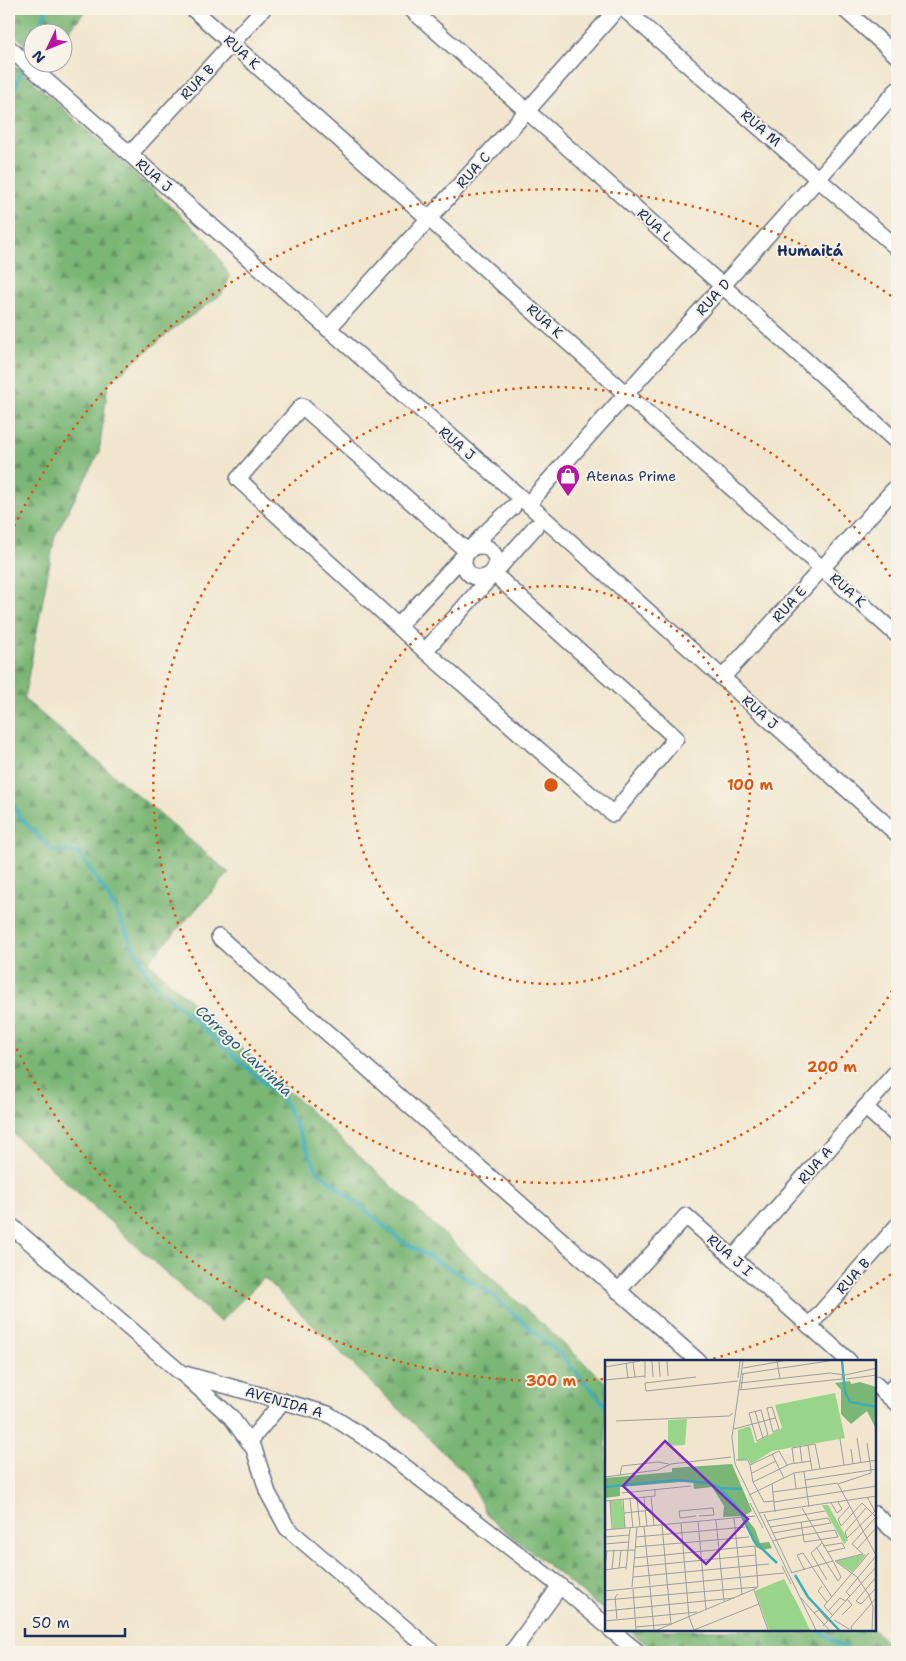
<svg xmlns="http://www.w3.org/2000/svg" width="906" height="1661" font-family="'Shantell Sans',sans-serif">
  <style>
    .forest { fill: url(#forest-firs); stroke: #4a726a }
    .lines { fill: none; stroke-linecap: round; stroke-linejoin: round }
    .stream { stroke: #3daeb7; stroke-width: 4 }
    .minor-casing { stroke: #666f85; stroke-width: 18 }
    .minor { stroke: #fff; stroke-width: 15 }
    .ring { fill: none; stroke: #de5710; stroke-width: 2.5; stroke-dasharray: 2.5 5 }
    .labels { text-anchor: middle; dominant-baseline: central; stroke-width: 4; stroke-linejoin: round; paint-order: stroke }
    .street-label { font-size: 14px; fill: #1b2f5e; stroke: #f7f3e8 }
    .poi-label { font-size: 14px; fill: #1b2f5e; stroke: #f7f3e8; text-anchor: start }
    .neighbourhood-label { font-size: 15px; font-weight: bold; fill: #1b2f5e; stroke: #f7f3e8 }
    .water-label { font-size: 15px; font-style: italic; fill: #275b7d; stroke: #f7f3e8 }
    .inset-river { fill: none; stroke: #3daeb7; stroke-width: 2.5 }
    .inset-road { fill: none; stroke: #9b9da1; stroke-width: 1 }
    .view { fill: #7b2cbf; fill-opacity: 0.15; stroke: #7b2cbf; stroke-width: 2.5 }
    .inset-edge { fill: none; stroke: #1b2f5e; stroke-width: 2.5 }
    .centre { fill: #de5710; stroke: #f7f3e8; stroke-width: 2.5 }
    .ring-label { font-size: 15px; text-anchor: middle; font-weight: bold; fill: #de5710; stroke: #f7f3e8; stroke-width: 4; stroke-linejoin: round; paint-order: stroke }
  </style>
  <defs>
    <pattern id="forest-firs" width="22" height="20" patternUnits="userSpaceOnUse" patternTransform="scale(1.25)"><rect width="22" height="20" fill="#7ab675"/><path d="M5 1l3.5 6h-7zM16 11l3.5 6h-7z" fill="#639463"/></pattern>
  </defs>
  <rect width="100%" height="100%" fill="#f7f3e8"/>
  <filter id="ink" filterUnits="userSpaceOnUse"><feTurbulence type="fractalNoise" baseFrequency=".02" numOctaves="2"/><feDisplacementMap in="SourceGraphic" scale="10" xChannelSelector="R" yChannelSelector="G"/><feConvolveMatrix kernelMatrix="1 2 1 2 8 2 1 2 1" color-interpolation-filters="sRGB"/></filter>
  <filter id="wash" filterUnits="userSpaceOnUse"><feTurbulence type="fractalNoise" baseFrequency=".0096" numOctaves="4" result="noise"/><feDisplacementMap in="SourceGraphic" scale="20" xChannelSelector="R" yChannelSelector="G"/><feGaussianBlur stdDeviation="1.12" result="paint"/><feColorMatrix in="noise" values="0 0 0 0 0 0 0 0 0 0 0 0 0 0 0 0 0 1.4 0 .05"/><feComposite in="paint" operator="in"/></filter>
  <g filter="url(#wash)">
    <rect width="100%" height="100%" fill="#f1e6cd"/>
    <g class="forest">
      <path d="M21,9h66l-24,29 -1,-6h-30v19l-23,-22v-6z"/>
      <path d="M9,62l6,3 193,175 22,37 -8,17 -49,35 -65,55 -9,69 -44,83 -31,163 205,174 -81,89 458,421v229l-118,-95 -21,-42 -203,-197 -44,44 -211,-192z"/>
      <path d="M628,1630h246l23,22h-241z"/>
    </g>
    <g class="lines">
      <g class="stream">
        <path d="M38,32l8,-23"/>
        <path d="M27,60l5,-14"/>
        <path d="M9,103l15,-37"/>
        <path d="M9,790l9,25 34,36 26,1 29,42 44,87 133,120 33,69 85,71 86,50 73,64 45,51"/>
        <path d="M819,1630l15,12 19,10"/>
      </g>
    </g>
  </g>
  <g filter="url(#ink)">
    <g class="lines">
      <g class="minor-casing">
        <g id="minor">
          <path d="M193,9l704,626"/>
          <path d="M411,9l116,102 370,331"/>
          <path d="M624,9l273,239"/>
          <path d="M844,9l53,47"/>
          <path d="M9,48l519,456 369,330"/>
          <path d="M130,154l133,-145"/>
          <path d="M328,329l199,-218 90,-102"/>
          <path d="M528,504l369,-414"/>
          <circle cx="480" cy="562" r="16"/>
          <path d="M468,552l-166,-146 -64,73 187,172 188,163 63,-76 -183,-165"/>
          <path d="M398,626l86,-92 29,-27"/>
          <path d="M425,651l110,-124"/>
          <path d="M722,678l175,-192"/>
          <path d="M219,937l479,424"/>
          <path d="M865,1107l32,29"/>
          <path d="M9,1224l172,149 147,41 51,33 181,139 46,39"/>
          <path d="M733,1258l164,-187"/>
          <path d="M618,1291l68,-75 163,145"/>
          <path d="M809,1326l88,-100"/>
          <path d="M183,1374l48,43 23,32 14,44 19,35 146,124"/>
          <path d="M875,1384l22,20"/>
          <path d="M887,1394l10,-11"/>
          <path d="M249,1442l34,-41"/>
          <path d="M875,1514l22,20"/>
          <path d="M611,1630l27,22"/>
          <path d="M512,1652l48,-66"/>
        </g>
      </g>
      <use href="#minor" class="minor"/>
    </g>
  </g>
  <g class="ring">
    <circle cx="551" cy="785" r="199"/>
    <path d="M896 984A398 398 0 1 1 896 586"/>
    <path d="M897 1270A596 596 0 0 1 705 1361M603 1379A596 596 0 0 1 11 1037M11 533A596 596 0 0 1 897 300"/>
  </g>
  <defs>
    <g id="shop-pin" transform="scale(1.25)"><path d="M0 17L-7.5 6A9.5 9.5 0 1 1 7.5 6Z" fill="#b5179e" stroke="#f7f3e8"/><path d="M-5-2.5h2.3a2.7 3.5 0 0 1 5.4 0H5L5.5 6h-11ZM-1.5-2.5h3a1.5 2.3 0 0 0-3 0Z" fill="#fff"/></g>
  </defs>
  <g fill-rule="evenodd">
    <use href="#shop-pin" x="568" y="476"/>
  </g>
  <g class="labels">
    <g class="street-label">
      <text transform="translate(242 52) rotate(42)">RUA K</text>
      <text transform="translate(197 82) rotate(-47)">RUA B</text>
      <text transform="translate(761 128) rotate(41)">RUA M</text>
      <text transform="translate(473 170) rotate(-48)">RUA C</text>
      <text transform="translate(154 175) rotate(41)">RUA J</text>
      <text transform="translate(655 225) rotate(42)">RUA L</text>
      <text transform="translate(713 297) rotate(-48)">RUA D</text>
      <text transform="translate(545 321) rotate(42)">RUA K</text>
      <text transform="translate(457 443) rotate(41)">RUA J</text>
      <text transform="translate(848 590) rotate(42)">RUA K</text>
      <text transform="translate(789 604) rotate(-48)">RUA E</text>
      <text transform="translate(760 712) rotate(42)">RUA J</text>
      <text transform="translate(815 1165) rotate(-49)">RUA A</text>
      <text transform="translate(730 1255) rotate(41)">RUA J I</text>
      <text transform="translate(853 1276) rotate(-48)">RUA B</text>
      <text transform="translate(284 1402) rotate(16)">AVENIDA A</text>
    </g>
    <g class="poi-label">
      <text x="586" y="476">Atenas Prime</text>
    </g>
    <g class="neighbourhood-label">
      <text x="810" y="251">Humaitá</text>
    </g>
    <g class="water-label">
      <text transform="translate(244 1051) rotate(43)">Córrego Lavrinha</text>
    </g>
  </g>
  <g transform="translate(605 1360)">
    <rect width="271" height="271" fill="#f1e6cd"/>
    <path d="M17,140l3,28 -12,1 -3,-28zM217,145h6l20,35 -4,4zM262,194l-15,18 -15,-10v-2z" fill="#98d489"/>
    <path d="M245,21l1,3 9,-2 16,5v42l-9,-18 -16,13 -10,-10v-24l-6,-7zM127,104l20,47 -8,5 -21,1 1,-11 -12,-19 -18,2 -1,-8 -73,6v9l-15,2v-20l67,-6v-4zM138,158h3l9,11 5,14 9,-1 3,6 -10,2 -6,-3z" fill="#7ab675"/>
    <path d="M82,59l-2,26 -17,1v-26zM179,219l14,26 12,25h-41l-14,-39z" fill="#98d489"/>
    <path d="M230,33l10,45 -73,13 -21,13 -3,-5 -10,2v-31l12,-4 5,17 27,-15 -7,-23z" fill="#98d489"/>
    <path class="inset-river" d="M237,1l3,31 5,10 27,5M0,127l70,-7 35,3 10,5 18,20 16,33 23,22M115,128l22,1M190,215l13,22 31,33"/>
    <path class="inset-road" d="M40,1v17M47,1l1,16M54,1l1,16M62,1l1,15M138,1l-11,76 3,27 81,166M172,1l3,17M28,2l2,15M21,3l2,15M0,7l35,-6M138,8l40,-7M136,14l88,-13M91,17l-51,6 1,8 92,-10M133,18l2,-17M241,19l31,-4M0,20l40,-4M135,23l90,-10 15,2 32,-7M134,30l103,-11v-4M136,30l2,-16M167,47l7,22 -6,3 -6,-24zM156,50l7,25 -11,6 -8,-28zM150,51l8,27M11,61l113,-5 4,-3M129,69l41,-11M252,78l4,25M235,79l4,26M262,83l4,27 6,-1M203,85l4,25M195,87l2,15M246,89l2,15M167,94l12,24M131,100h12l2,5M189,103l-2,-15 23,-4 5,25M145,105l3,17 11,20 10,-1M145,105l29,-14 8,14M266,110v3l-33,11 39,73M199,112l5,35M147,113l24,-12M189,113l2,15M15,115l2,-9 36,-4 11,2M0,117l53,-7 13,-6 60,-7M200,120l66,-10M148,122l37,-18 21,-3M167,124l3,28M168,132l65,-9M17,133l69,-7M144,135l45,-22 83,-13M39,137l3,30M46,137l3,28M262,137l8,14M32,138l3,29M18,139l2,29M25,139l3,29M0,141l50,-5v-7M5,141l2,28M169,142l103,-16M145,143l13,25M226,143l6,10 5,-4 -4,-7M244,147l-11,12 3,7 21,-23 15,15M197,148l31,53M261,148l-21,24 2,6 28,-27M19,153l28,-3M154,153l118,-17M159,154l28,59M91,156l-16,2 -1,-7 34,-3 1,7 -15,1M129,158l8,77M111,160l8,81M93,161l8,89M162,161l58,-10M76,163l8,94 5,13M57,165l9,100M39,167l6,58M165,167l58,-9 3,5 -58,10M0,170l150,-14M0,177l24,-2M31,177l109,-10M168,181l3,-1 13,-3 14,-2 13,-2 19,-3 3,7 -34,5v-1l-1,-6 -2,-13M217,183l-11,10 16,27M0,184l23,-2M218,186l19,-3 3,5 -18,4M30,187l114,-10M211,187l22,34 3,-4 -8,-16M252,189l20,-22M0,191l30,-1M258,194l-11,-10 24,-27M271,196l-30,36 4,4 27,-30M29,198l121,-12 3,41M230,201l22,16 12,18 4,12 -1,23M230,201l28,-7M177,206l9,18M0,207l2,-16M28,207l123,-12M14,208l2,-18M7,209l2,-19M199,209l-7,-14 6,-2 29,44M0,210l21,-3M21,210l4,-42M186,213l42,-12M272,216l-21,25 5,3 16,-17M28,217l136,-13M217,226l-4,5 9,11M27,227l5,-60M45,227l4,43M28,229l3,41M149,230l14,40M0,231l179,-18M196,238l28,32M0,240l153,-13M0,251l129,-13M223,251l12,-13 6,3M209,253l5,-3 9,11M237,255l10,-10 -5,-6M228,256l-9,-10 45,-53M12,259l-2,-22 3,-3M229,260l15,9M0,261l92,-9M218,266l27,-30M31,267l34,-3M52,270l100,-42M89,270l65,-26M247,270l-1,-3 26,-30"/>
    <path class="view" d="M60,81l83,78 -42,45 -83,-78z"/>
    <rect width="271" height="271" class="inset-edge"/>
  </g>
  <circle cx="551" cy="785" r="8" class="centre"/>
  <g class="ring-label">
    <text x="750" y="790">100 m</text>
    <text x="832" y="1072">200 m</text>
    <text x="551" y="1386">300 m</text>
  </g>
  <rect width="906" height="1661" fill="none" stroke="#f7f3e8" stroke-width="30"/>
  <g transform="translate(48 48) rotate(227)"><circle r="24" fill="#f7f3e8" stroke="#9fa5b1"/>
  <path d="M0-4L9 19L0 12L-9 19Z" fill="#b5179e"/>
  <text y="-8" font-size="14" font-weight="bold" text-anchor="middle" fill="#1b2f5e">N</text>
  </g>
  <path d="M25 1628v8h100v-8" fill="none" stroke="#1b2f5e" stroke-width="2.5"/>
  <text x="32" y="1628" font-size="15" fill="#1b2f5e" stroke="#f7f3e8" stroke-width="4" paint-order="stroke">50 m</text>
</svg>
